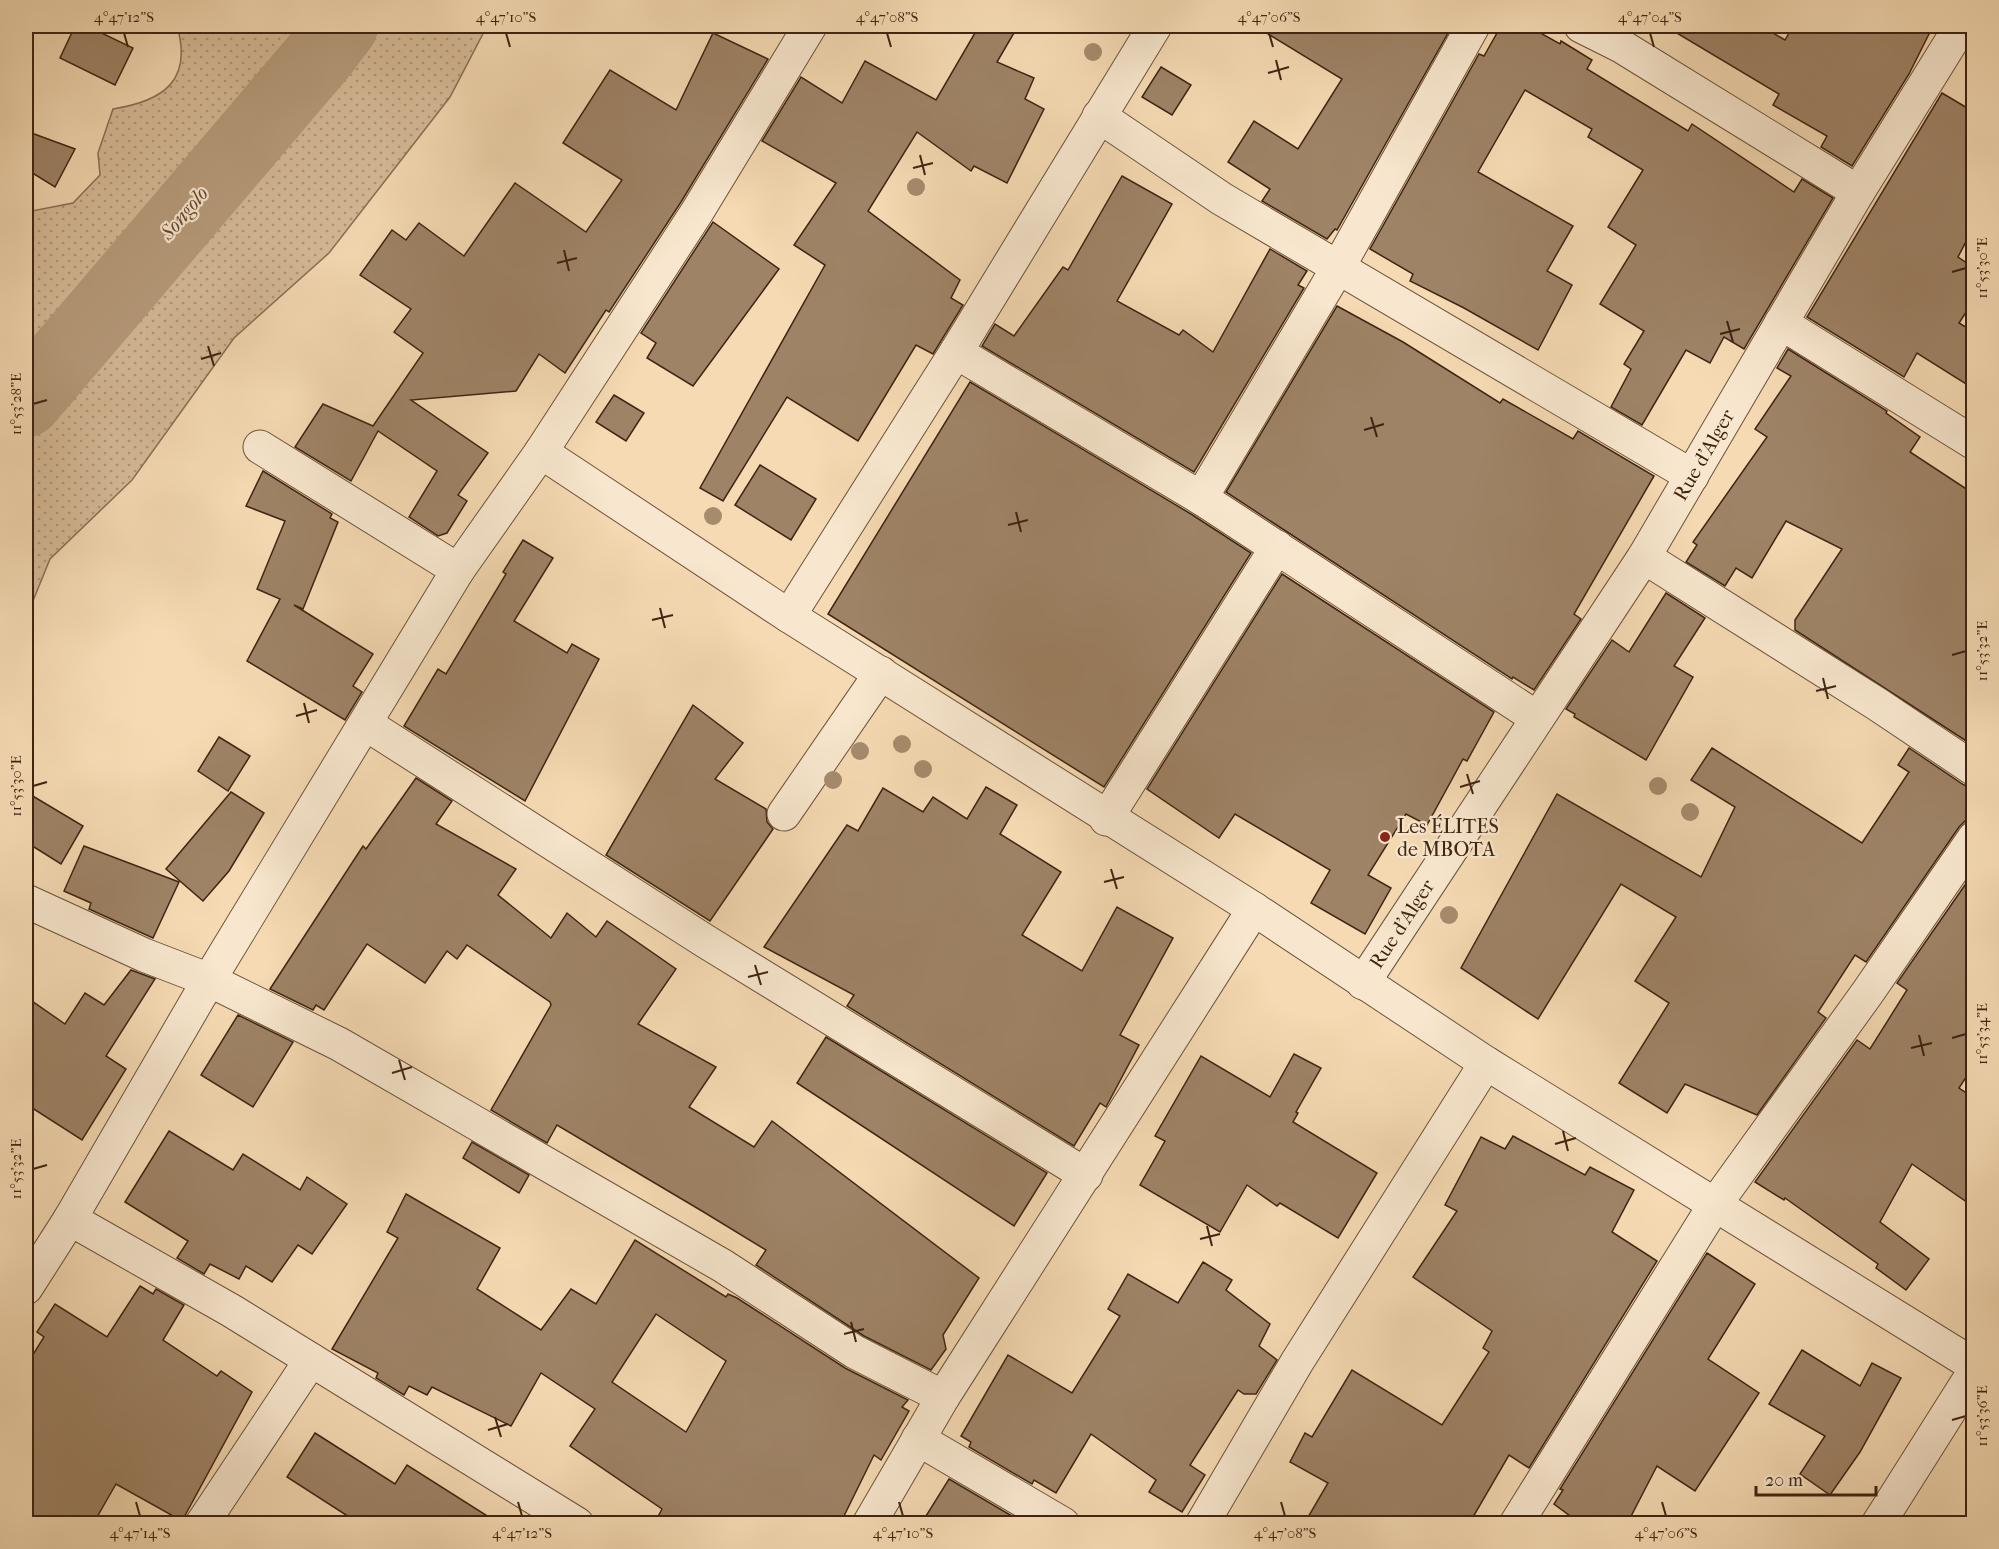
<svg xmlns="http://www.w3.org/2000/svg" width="1999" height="1549" font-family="'IM FELL French Canon',serif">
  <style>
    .grass { fill: url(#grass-dots); stroke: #8a7055; stroke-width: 1.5 }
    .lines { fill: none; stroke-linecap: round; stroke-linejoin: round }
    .river { stroke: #b79c7c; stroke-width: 72 }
    .building { fill: #9e8366; stroke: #3f2412; stroke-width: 1.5; fill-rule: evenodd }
    .minor-casing { stroke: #6c523a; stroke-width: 35 }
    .minor { stroke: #f8e7ce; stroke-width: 33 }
    .tree { fill: #a68b6d }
    .ticks { fill: none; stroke: #3f2412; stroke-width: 2 }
    .poi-dot { fill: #8f2418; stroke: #f8e7ce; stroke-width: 2 }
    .labels { text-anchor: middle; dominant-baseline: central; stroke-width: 4.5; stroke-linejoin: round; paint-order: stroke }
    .street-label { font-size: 20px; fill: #3f2412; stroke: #f8e7ce }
    .poi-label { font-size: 20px; fill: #3f2412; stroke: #f8e7ce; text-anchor: start }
    .water-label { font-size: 21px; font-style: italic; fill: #634832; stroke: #f8e7ce }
    .neatline { fill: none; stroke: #3f2412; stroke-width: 2 }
    .ticks-label { font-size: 15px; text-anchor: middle; fill: #3f2412 }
  </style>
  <defs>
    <pattern id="grass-dots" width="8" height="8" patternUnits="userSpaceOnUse" patternTransform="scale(1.5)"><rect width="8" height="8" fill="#d6bb98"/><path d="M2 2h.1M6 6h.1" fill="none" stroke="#af987b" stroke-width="1.8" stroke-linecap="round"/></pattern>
  </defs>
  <rect width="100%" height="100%" fill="#f5dab3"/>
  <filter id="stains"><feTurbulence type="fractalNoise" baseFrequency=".00333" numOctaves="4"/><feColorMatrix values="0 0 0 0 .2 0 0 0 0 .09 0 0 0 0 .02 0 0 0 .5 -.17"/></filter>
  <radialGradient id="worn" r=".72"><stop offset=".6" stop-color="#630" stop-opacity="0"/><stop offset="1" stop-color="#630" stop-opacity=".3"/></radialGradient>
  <g class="grass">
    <path d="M177,26h148l-128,163 -31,27 -104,130 -36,31v-165l47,-9 27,-28 -2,-22 15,-44c50,-8 80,-28 64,-83z"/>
    <path d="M374,26h113l-37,71 -121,156 -95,85 -102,142 -82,79 -24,59v-192l106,-113 63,-88 65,-59 35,-55 60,-55z"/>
  </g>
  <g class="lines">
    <path class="river" d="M26,401l294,-346 22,-29"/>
  </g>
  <g class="building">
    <path d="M75,26h12l46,22 -18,37 -55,-27z"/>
    <path d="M979,26h39l-21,36 37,16 -9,21 19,10 -37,74 -33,-17 -3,5 -54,-39 -49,79 92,69 -9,18 12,7 -30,49 -17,-9 -58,96 -71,-44 -64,104 -23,-13 125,-223 -31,-20 42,-62 -74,-42 39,-64 41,26 23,-42 71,39z"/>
    <path d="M1255,26h181l12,7 -111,197 -2,-1 -8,10 -65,-38 8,-12 -42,-27 26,-41 44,28 44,-70z"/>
    <path d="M1501,26h27l32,18 1,-3 31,19 -5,9 101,62 4,-7 102,68 8,-13 31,19 -89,151 -20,-12 -14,26 -24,-13 -44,75 -31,-18 20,-38 -7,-5 20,-33 -44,-27 36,-59 -28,-18 35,-57 -55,-33 4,-8 -67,-39 -47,82 95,54 -26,45 25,14 -34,65 -74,-42 -54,-27 3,-7 -43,-25 109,-195 5,2z"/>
    <path d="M1665,26h96l24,14 8,-14h140l-24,48 -57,92 -31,-19 6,-11 -54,-31 6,-11z"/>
    <path d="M713,33l55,26 -87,143 -72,110 -3,-2 -41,63 -26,-19 -23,37 -105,9 77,53 -30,42 9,6 -20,32 -9,3 -29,-19 28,-46 -59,-40 -27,50 -56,-34 28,-43 50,22 50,-73 -29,-21 17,-23 -51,-34 32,-45 14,10 13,-17 45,33 51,-73 71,49 36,-52 -59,-37 47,-73 66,40z"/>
    <path d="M1161,67l30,18 -19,30 -30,-18z"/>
    <path d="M1942,93l32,19v114l-16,31 16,11v32l-15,23 15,9v57l-57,-36 -13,24 -97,-60z"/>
    <path d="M26,131l49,18 -20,38 -29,-18z"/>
    <path d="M1122,176l50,28 -55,97 62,34 4,-5 30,22 57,-103 37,22 -9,14 6,3 -110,184 -212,-126 13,-22 19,12 49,-69 5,3z"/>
    <path d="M713,222l66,47 -86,117 -46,-28 9,-15 -15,-10z"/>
    <path d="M1337,306l66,36 97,61 3,-4 70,40 5,-8 76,45 -80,138 7,5 -47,71 -21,-13 -1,2 -286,-187z"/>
    <path d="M1788,349l99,62 -1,2 34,24 -10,15 64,42v252l-179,-116v-10l47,-71 -56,-28 -34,57 -16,-10 -11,18 -39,-24 11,-17 -4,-3 74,-105 -12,-8 36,-53 -14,-8z"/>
    <path d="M970,382l221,132 60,39 -147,234 -276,-173z"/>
    <path d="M614,395l30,18 -18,28 -30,-19z"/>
    <path d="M760,465l56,34 -25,41 -56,-35z"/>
    <path d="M263,471l69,43 -2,4 8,4 -35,87 -9,-4 79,49 -20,32 9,6 -17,28 -98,-59 33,-62 -23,-10 28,-68 -39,-15z"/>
    <path d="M523,540l30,18 -39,63 53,32 5,-9 27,15 -74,142 -121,-75 34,-57 8,5 60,-100 -3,-2z"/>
    <path d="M1282,574l212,138 -27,49 -4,-2 -36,66 -21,-11 -38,61 23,13 -26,46 -54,-31 19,-33 -95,-56 -16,24 -72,-49z"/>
    <path d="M1666,593l39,25 -31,48 19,11 -47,83 -72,-43 1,-3 -9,-5 46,-69 17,12z"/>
    <path d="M693,705l50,38 -28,36 51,30 1,13 6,7 -63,92 -104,-66z"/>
    <path d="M219,737l31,19 -22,35 -30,-20z"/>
    <path d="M1712,748l150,95 47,-71 -11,-7 11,-17 55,37 10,3v32l-9,1 -6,6 -93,135 -11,-7 -37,57 8,6 -69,97 -72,-31 -18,29 -48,-30 50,-80 -34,-22 41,-64 -55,-33 -83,135 -77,-51 96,-174 144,83 34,-70 -44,-27z"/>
    <path d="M416,778l36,23 -16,23 80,45 -18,26 53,43 16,-25 29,24 11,-16 69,48 -38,55 78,43 -27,40 65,40 18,-26 207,157 -36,57 3,14 -15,21 -67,-34 -108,-71 10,-15 -64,-39 -145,-86 -10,18 -56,-33 60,-105 -1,-3 -83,-57 -10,14 -10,-8 -22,32 -58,-39 -43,66 -8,-5 -3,5 -43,-21 93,-143 3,3z"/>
    <path d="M986,787l31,18 -17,29 61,38 -39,63 60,36 35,-64 56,31 -53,97 19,10 -33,62 -6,-4 -26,43 -227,-140 7,-11 -90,-48 83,-122 11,6 25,-43 40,24 10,-15 34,22z"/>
    <path d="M26,792l57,34 -22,38 -35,-22z"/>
    <path d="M231,792l33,21 -35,58 -26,30 -37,-32z"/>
    <path d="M84,846l95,36 -26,56 -64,-29 2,-6 -27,-12z"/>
    <path d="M1974,872v193l-15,23 15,10v109l-62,-43 -32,58 49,37 -23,31 -30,-22 2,-4 -93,-66 -1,2 -29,-18 102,-142 13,9 37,-59 -10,-7z"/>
    <path d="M131,970l24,9 -49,77 20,13 -44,71 -56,-36v-107l39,27 20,-31 19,12z"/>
    <path d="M238,1015l55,27 -40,65 -52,-32z"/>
    <path d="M826,1037l221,136 -33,53 -217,-143z"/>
    <path d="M1294,1054l27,14 -25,44 2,1 -5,9 84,51 -39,65 -58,-35 -3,3 -30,-21 -27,47 -80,-47 25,-44 -10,-5 46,-80 69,41z"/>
    <path d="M169,1131l64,39 10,-16 57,36 7,-13 40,27 -35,50 -14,-9 -26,37 -26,-16 -7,13 -29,-15 -6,10 -27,-16 11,-17 -63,-39z"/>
    <path d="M1513,1136l72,39 5,-8 44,23 -22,42 45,29 -128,207 -20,-13 -40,69h-165l24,-41 -38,-21 15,-29 7,4 40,-67 90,55 47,-73 -6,-4 9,-17 -79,-54 44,-66 -12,-6 36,-68 24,12z"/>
    <path d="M472,1142l57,33 -10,18 -56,-35z"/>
    <path d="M406,1194l94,54 -23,41 64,41 30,-41 25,15 39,-64 91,57 2,-3 9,4 108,70 63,32 -6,7 7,4 -28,49 -7,-5 -34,69h-186l8,-15 -92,-63 25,-37 -54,-36 -30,53 -79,-39 -5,8 -18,-9 -5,9 -28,-17 2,-5 -46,-24 66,-111 -11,-6zM656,1314l70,47 -40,71 -74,-50z"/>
    <path d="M1707,1253l48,31 -47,75 51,34 -64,98 -38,-25 -30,58h-46l-27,-20 9,-14 -3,-1z"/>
    <path d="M1203,1262l29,18 -6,10 44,34 -11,22 18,14 -21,34h-12l-6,-4 -48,75 15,10 -23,37 -33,-20 7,-12 -65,-46 -35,59 -22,-13 -2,4 -63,-37 2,-5 -10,-6 47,-81 64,38 48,-77 -12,-7 20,-35 50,29z"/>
    <path d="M140,1286l13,8 3,-5 28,16 -21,35 54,36 4,-5 31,21 -70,129 -66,-37 -23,40h-67v-158l18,-29 -7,-5 18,-28 52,33z"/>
    <path d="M1802,1350l58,36 12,-23 29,15 -41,74 -30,43 -30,-21 25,-38 -56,-32z"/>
    <path d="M315,1433l80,51 12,-19 93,59h-140l-73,-47z"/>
    <path d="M949,1479l63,37 -5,8h-86z"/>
  </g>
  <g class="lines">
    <g class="minor-casing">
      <g id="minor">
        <path d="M1581,26l40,20 237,146"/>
        <path d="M1099,116l123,83 470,277"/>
        <path d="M1781,323l193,120"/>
        <path d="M956,352l245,146 336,220"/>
        <path d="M260,447l198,123"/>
        <path d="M541,452l248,164 465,293 232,154 488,302"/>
        <path d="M1201,498l138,-232 134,-240"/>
        <path d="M1644,557l233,147 97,65"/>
        <path d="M789,616l167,-264 199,-326"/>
        <path d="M366,724l339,217 381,234"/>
        <path d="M784,814l97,-141"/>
        <path d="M1106,819l171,-272"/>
        <path d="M26,901l118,54 65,25 130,64 384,222 132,86 88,45"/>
        <path d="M1363,983l281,-426 214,-365 103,-166"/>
        <path d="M70,1219l162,92 345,213"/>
        <path d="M26,1288l44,-69 139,-239 249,-410 83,-118 156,-240 113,-186"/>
        <path d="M918,1439l145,85"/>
        <path d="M202,1524l109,-164"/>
        <path d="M869,1524l74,-127 311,-488"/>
        <path d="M1202,1524l95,-162 189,-299"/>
        <path d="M1516,1524l198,-318 154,-214 106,-154"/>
        <path d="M1878,1524l96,-152"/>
      </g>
    </g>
    <use href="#minor" class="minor"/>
  </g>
  <g class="tree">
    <circle cx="1093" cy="52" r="9"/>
    <circle cx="916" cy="187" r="9"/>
    <circle cx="713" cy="516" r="9"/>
    <circle cx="902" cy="744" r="9"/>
    <circle cx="860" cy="751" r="9"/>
    <circle cx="923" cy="769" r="9"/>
    <circle cx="833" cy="780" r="9"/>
    <circle cx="1658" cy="786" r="9"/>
    <circle cx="1690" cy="812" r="9"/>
    <circle cx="1449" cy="915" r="9"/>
  </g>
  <path class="ticks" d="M124,33l4,14M506,33l4,14M887,33l4,14M1269,33l4,14M1650,33l4,14M1276,60l5,20M1268,73l21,-6M920,155l5,20M913,168l20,-5M564,250l5,21M557,263l20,-5M1952,272l14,-4M1727,321l6,21M1720,334l20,-5M208,346l6,20M201,359l20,-6M33,404l14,-4M1371,417l6,20M1364,430l20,-6M1016,512l5,20M1008,525l20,-5M660,608l5,20M652,620l21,-5M1952,655l14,-4M1823,678l5,21M1816,691l20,-5M304,703l5,20M296,716l21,-6M1467,774l6,20M33,786l14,-4M1460,787l20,-6M1111,869l6,20M1104,882l20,-5M755,965l6,20M748,977l20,-5M1919,1035l5,21M1952,1038l14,-4M1911,1048l21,-5M399,1060l6,20M392,1073l20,-6M1563,1131l5,20M1555,1144l21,-6M33,1169l14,-4M1207,1226l5,20M1200,1239l20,-5M851,1322l5,20M844,1334l20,-5M495,1417l6,20M1952,1420l14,-4M488,1430l20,-6M136,1502l4,14M518,1502l4,14M899,1502l4,14M1281,1502l4,14M1662,1502l4,14"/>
  <circle class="poi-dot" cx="1385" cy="837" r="6"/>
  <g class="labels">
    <g class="street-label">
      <text transform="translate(1704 455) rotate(-60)">Rue d'Alger</text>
      <text transform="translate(1402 924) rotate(-57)">Rue d'Alger</text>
    </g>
    <g class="poi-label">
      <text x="1397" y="826">Les ÉLITES<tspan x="1397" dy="23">de MBOTA</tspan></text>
    </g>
    <g class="water-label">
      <text transform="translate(184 213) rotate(-50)">Songolo</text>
    </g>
  </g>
  <rect width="1999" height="1549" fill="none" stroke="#f5dab3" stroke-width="66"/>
  <path d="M1756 1486v9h120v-9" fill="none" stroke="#3f2412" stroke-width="3"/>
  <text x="1765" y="1486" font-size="18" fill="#3f2412" stroke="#f8e7ce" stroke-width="4.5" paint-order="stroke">20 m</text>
  <rect x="33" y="33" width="1933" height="1483" class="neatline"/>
  <g class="ticks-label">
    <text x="124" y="22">4°47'12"S</text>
    <text x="506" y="22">4°47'10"S</text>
    <text x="887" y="22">4°47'08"S</text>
    <text x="1269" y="22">4°47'06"S</text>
    <text x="1650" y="22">4°47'04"S</text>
    <text transform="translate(1982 268) rotate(-90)" y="5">11°53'30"E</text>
    <text transform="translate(16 404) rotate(-90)" y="5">11°53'28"E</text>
    <text transform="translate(1982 651) rotate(-90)" y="5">11°53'32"E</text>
    <text transform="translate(16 786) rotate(-90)" y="5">11°53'30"E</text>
    <text transform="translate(1982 1034) rotate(-90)" y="5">11°53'34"E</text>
    <text transform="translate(16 1169) rotate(-90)" y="5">11°53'32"E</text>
    <text transform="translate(1982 1416) rotate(-90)" y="5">11°53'36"E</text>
    <text x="140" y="1538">4°47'14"S</text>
    <text x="522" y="1538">4°47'12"S</text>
    <text x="903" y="1538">4°47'10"S</text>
    <text x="1285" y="1538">4°47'08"S</text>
    <text x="1666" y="1538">4°47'06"S</text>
  </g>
  <rect width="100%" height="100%" filter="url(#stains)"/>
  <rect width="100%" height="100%" fill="url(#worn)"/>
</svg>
